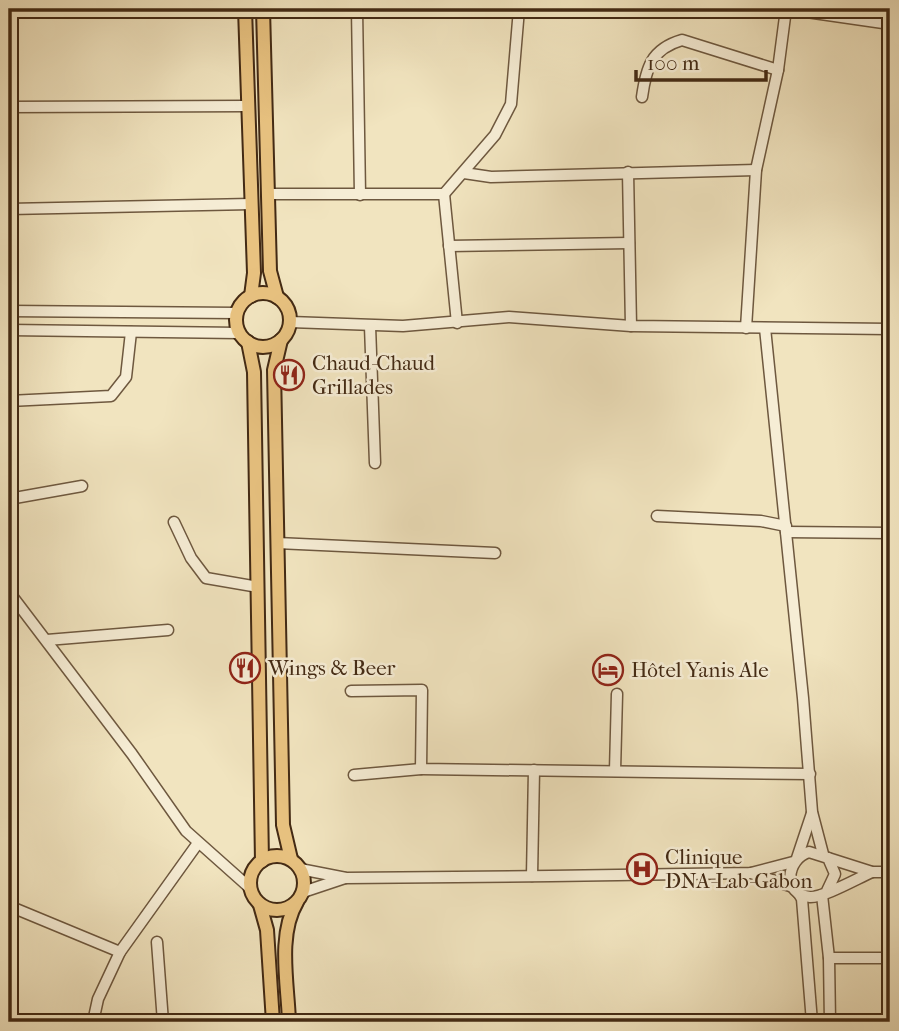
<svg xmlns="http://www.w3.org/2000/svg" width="899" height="1031" font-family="'IM FELL French Canon',serif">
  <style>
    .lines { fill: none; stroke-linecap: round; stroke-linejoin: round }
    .minor-casing { stroke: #6e583f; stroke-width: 13 }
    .major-casing { stroke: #432a14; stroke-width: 16 }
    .minor { stroke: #f6edd5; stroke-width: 10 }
    .major { stroke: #e8c280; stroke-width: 12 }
    .labels { text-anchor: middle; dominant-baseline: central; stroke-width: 5; stroke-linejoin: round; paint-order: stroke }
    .poi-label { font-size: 21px; fill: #432a14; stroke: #f6edd5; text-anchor: start }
  </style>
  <rect width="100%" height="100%" fill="#f1e4bf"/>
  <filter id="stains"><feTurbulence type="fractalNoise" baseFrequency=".00286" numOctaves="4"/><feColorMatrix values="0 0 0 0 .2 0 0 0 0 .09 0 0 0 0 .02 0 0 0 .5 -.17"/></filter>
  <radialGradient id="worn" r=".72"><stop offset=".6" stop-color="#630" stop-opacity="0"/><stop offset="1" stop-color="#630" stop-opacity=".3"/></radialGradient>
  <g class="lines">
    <g class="minor-casing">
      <g id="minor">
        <path d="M357,9l3,186"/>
        <path d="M786,9l104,15"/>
        <path d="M642,97c4,-29 9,-48 40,-57l96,30"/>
        <path d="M9,107l238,-1"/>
        <path d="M628,172l3,154"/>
        <path d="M464,173l27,4 265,-7"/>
        <path d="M269,194h175l51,-59 16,-31 8,-95"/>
        <path d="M444,194l13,129"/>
        <path d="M9,209l242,-5"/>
        <path d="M449,246l180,-3"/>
        <path d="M9,311l228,2"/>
        <path d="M290,322l113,4 106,-9 122,9 259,3"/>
        <path d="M370,326l5,137"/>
        <path d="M746,328l10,-158 22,-100 8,-61"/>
        <path d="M765,328l38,370 9,114 11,42"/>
        <path d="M9,330l230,3"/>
        <path d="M9,401l102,-5 15,-19 5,-45"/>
        <path d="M9,499l73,-13"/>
        <path d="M657,516l104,5 25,5"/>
        <path d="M174,522l17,36 15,20 52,9"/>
        <path d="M786,532l104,1"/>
        <path d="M277,543l218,10"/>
        <path d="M9,592l123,162 54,77 64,57"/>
        <path d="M47,640l121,-10"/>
        <path d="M351,691l71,-1 -1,79 389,5"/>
        <path d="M615,771l2,-77"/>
        <path d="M354,775l67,-6"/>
        <path d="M797,858l15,-45"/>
        <path d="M828,858l44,14h18"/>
        <path d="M300,869l46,9 205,-2 200,-3 42,-11"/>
        <path d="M751,873l42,14"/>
        <path d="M532,876l2,-106"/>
        <path d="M827,891l8,-17 -7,-16 -19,-6c-23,7 -27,43 1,45 13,1 48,-19 62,-25"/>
        <path d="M303,892l42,-14"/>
        <path d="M798,892l4,7 10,123"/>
        <path d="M822,895l7,63 1,64"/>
        <path d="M9,906l111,46"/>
        <path d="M157,942l6,80"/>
        <path d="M829,958h61"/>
        <path d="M93,1022l5,-23 22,-47 78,-109"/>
      </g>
    </g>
    <g class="major-casing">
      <g id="major">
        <path d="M245,9l9,264 -3,23"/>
        <path d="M263,9l7,262 7,26"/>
        <circle cx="263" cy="320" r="27"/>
        <path d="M281,340l-7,30 9,455 8,34"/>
        <path d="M248,342l6,30 8,489"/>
        <circle cx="277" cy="883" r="27"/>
        <path d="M260,905l7,25 6,92"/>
        <path d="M289,1022c-1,-37 -12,-87 8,-120"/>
      </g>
    </g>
    <use href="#minor" class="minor"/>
    <use href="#major" class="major"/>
  </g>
  <defs>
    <g id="restaurant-ring" transform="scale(1.575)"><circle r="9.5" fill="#f6edd5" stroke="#8f2418" stroke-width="1.5"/><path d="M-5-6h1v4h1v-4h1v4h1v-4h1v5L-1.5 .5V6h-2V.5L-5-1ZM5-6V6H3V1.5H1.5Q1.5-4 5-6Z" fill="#8f2418"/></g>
    <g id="hotel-ring" transform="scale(1.575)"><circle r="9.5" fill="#f6edd5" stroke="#8f2418" stroke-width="1.5"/><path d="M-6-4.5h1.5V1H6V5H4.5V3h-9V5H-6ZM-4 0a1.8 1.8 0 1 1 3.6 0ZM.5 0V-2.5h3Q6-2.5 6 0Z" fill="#8f2418"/></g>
    <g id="hospital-ring" transform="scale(1.575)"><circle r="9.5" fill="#f6edd5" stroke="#8f2418" stroke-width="1.5"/><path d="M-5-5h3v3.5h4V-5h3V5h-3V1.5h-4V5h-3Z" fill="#8f2418"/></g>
  </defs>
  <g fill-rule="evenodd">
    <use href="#restaurant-ring" x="289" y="375"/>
    <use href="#restaurant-ring" x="245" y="668"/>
    <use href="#hotel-ring" x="608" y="670"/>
    <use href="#hospital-ring" x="642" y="869"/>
  </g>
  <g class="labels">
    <g class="poi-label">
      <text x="312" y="363">Chaud-Chaud<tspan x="312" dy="24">Grillades</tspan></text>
      <text x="268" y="668">Wings &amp; Beer</text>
      <text x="631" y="670">Hôtel Yanis Ale</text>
      <text x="665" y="857">Clinique<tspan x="665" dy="24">DNA-Lab-Gabon</tspan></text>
    </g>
  </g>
  <rect width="899" height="1031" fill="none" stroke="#f1e4bf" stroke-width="35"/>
  <rect x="10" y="10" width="878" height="1010" fill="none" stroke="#432a14" stroke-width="3.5"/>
  <rect x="18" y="18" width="864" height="996" fill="none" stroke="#432a14" stroke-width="2"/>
  <path d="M636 70v10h130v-10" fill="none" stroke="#432a14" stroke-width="3.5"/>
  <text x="647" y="70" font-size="21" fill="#432a14" stroke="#f6edd5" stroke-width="5" paint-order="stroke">100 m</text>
  <rect width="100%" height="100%" filter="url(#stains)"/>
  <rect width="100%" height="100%" fill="url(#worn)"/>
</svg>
